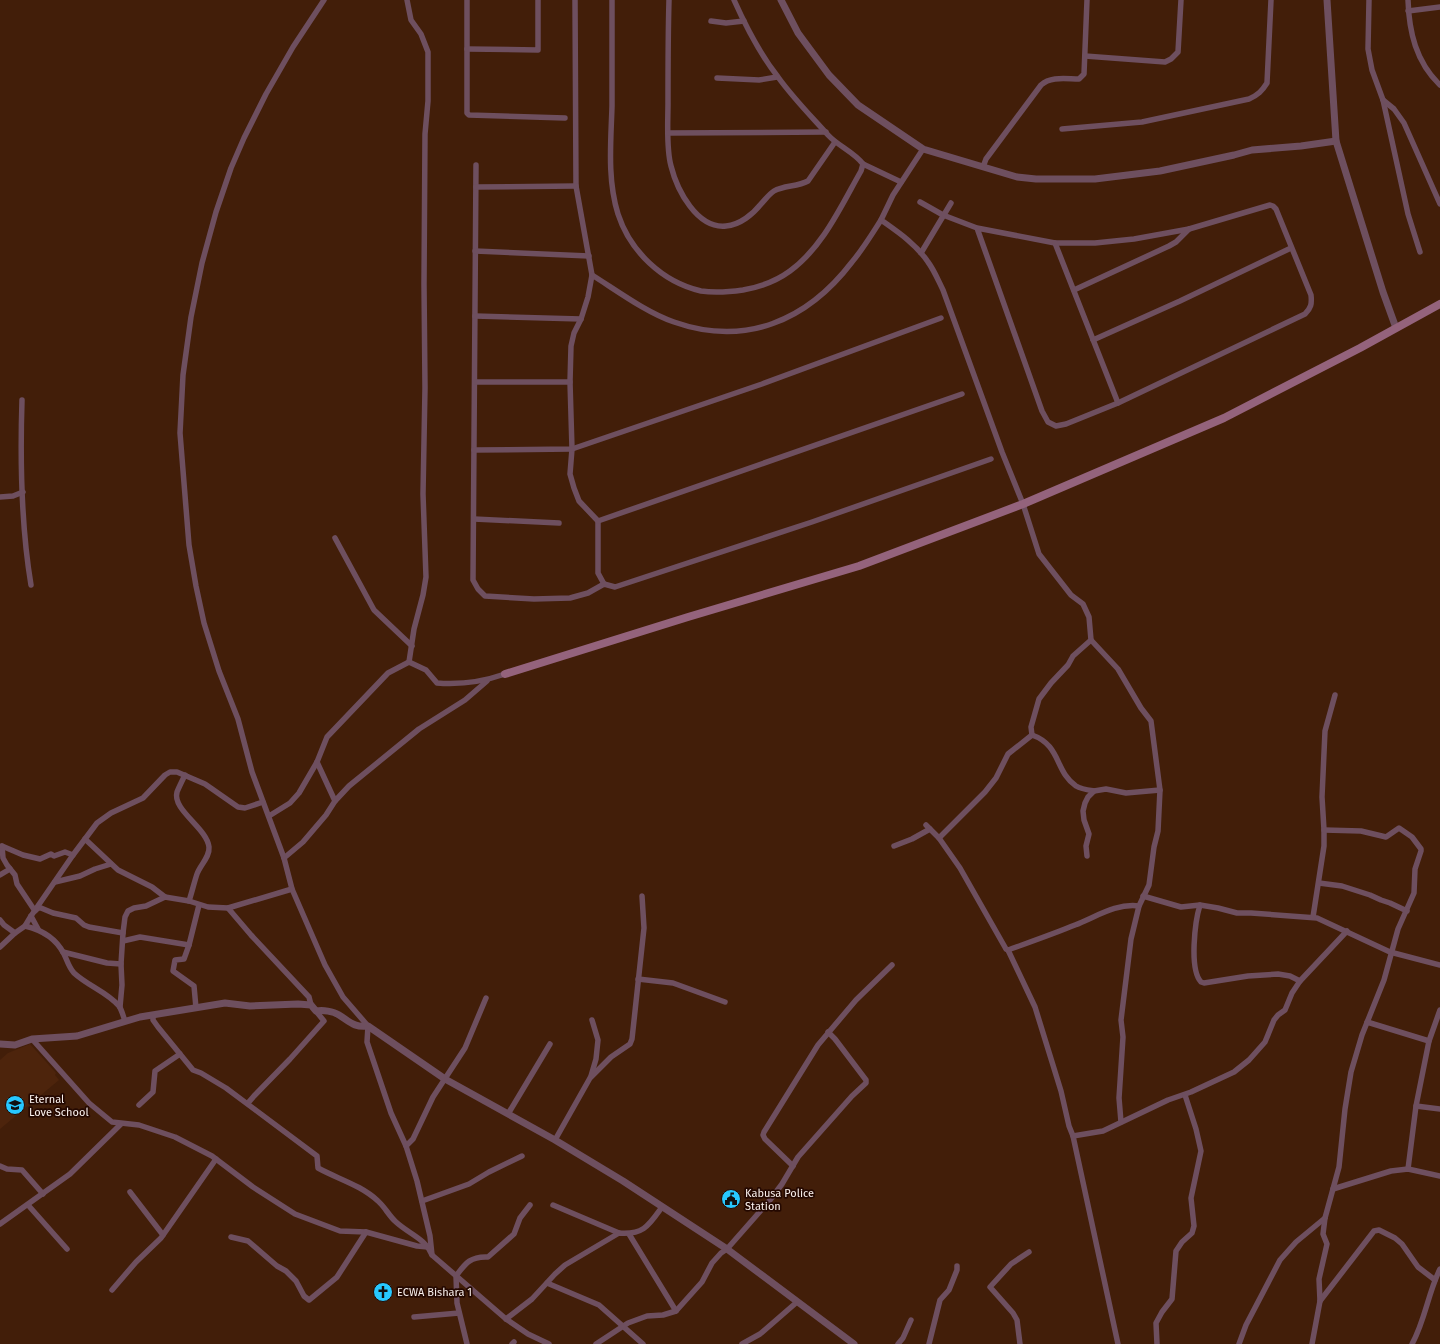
<svg xmlns="http://www.w3.org/2000/svg" width="1440" height="1344" font-family="'Fira Sans',sans-serif">
  <style>
    .built { fill: #4d240c }
    .lines { fill: none; stroke-linecap: round; stroke-linejoin: round }
    .minor { stroke: #6e4f5f; stroke-width: 5.5 }
    .tertiary { stroke: #6e4f5f; stroke-width: 7 }
    .secondary { stroke: #94637c; stroke-width: 8 }
    .labels { text-anchor: middle; dominant-baseline: central; stroke-width: 3.5; stroke-linejoin: round; paint-order: stroke }
    .poi-label { font-size: 11px; fill: #faf1ed; stroke: #240800; text-anchor: start }
  </style>
  <rect width="100%" height="100%" fill="#421e09"/>
  <path class="built" d="M30,1044l26,29 -1,2 4,5 -59,49v-69l8,-7z"/>
  <g class="lines">
    <g class="minor">
      <path d="M324,0l-31,47 -27,47 -22,44 -13,30 -15,44 -14,51 -11,54 -8,58 -3,58 9,112 7,41 8,37 15,48 19,48 14,53 32,86 8,31 33,76 18,32 25,29 -1,16 24,71 15,33 11,35 13,55 2,19"/>
      <path d="M407,0l4,20 10,14 7,18v49l-3,33 -1,150 1,104 -2,106 3,83 -3,18 -9,34 -5,33"/>
      <path d="M467,0v113l2,2 96,3"/>
      <path d="M575,0l1,186 16,89 -4,22 -7,22 -7,14 -3,13 -1,36 2,67 -2,25 4,14 5,13 19,20v52l6,11"/>
      <path d="M612,0c0,35 0,70 0,106 -1,35 -5,73 6,108 12,37 44,68 83,77 13,2 28,1 42,-1 17,-3 32,-8 47,-19 33,-24 51,-65 71,-100l2,-7"/>
      <path d="M669,0c-1,34 -1,69 -1,103 0,19 -2,45 3,63 6,24 26,63 55,60 14,-1 27,-12 35,-22 4,-4 8,-10 13,-13 10,-6 23,-4 34,-10l27,-39"/>
      <path d="M734,0c12,27 26,54 44,77 15,21 33,39 50,58 10,11 26,17 35,29l38,18"/>
      <path d="M1369,0l-1,49 4,21 11,30 25,114 12,38"/>
      <path d="M1408,0c1,32 8,62 32,85"/>
      <path d="M1408,11l32,-4"/>
      <path d="M711,21l15,2 18,-2"/>
      <path d="M467,49l71,1v-50"/>
      <path d="M1085,56l80,6 6,-3 7,-7 3,-52"/>
      <path d="M717,78l42,2 18,-3"/>
      <path d="M1383,100l11,9 10,14 36,81"/>
      <path d="M1062,129l80,-7 107,-23c9,-4 13,-8 18,-16l4,-83"/>
      <path d="M668,133l158,-1"/>
      <path d="M923,149l-30,46 -12,25c17,12 35,24 47,42 6,8 10,18 15,28l59,162 21,52 16,50 32,41 12,9 6,13 2,23 -18,16 -5,9 -17,18 -12,16 -8,28 1,8 -24,19 -12,24 -11,14 -46,46"/>
      <path d="M476,165l-3,415 5,9 7,7 49,3 36,-1 18,-5 16,-9 11,3 197,-65 179,-63"/>
      <path d="M983,167l3,-8 55,-74c10,-9 25,-6 38,-6l5,-5 3,-74"/>
      <path d="M476,187l100,-1"/>
      <path d="M920,202l23,13 34,13 78,15h40l39,-4 55,-10 81,-24 3,1 3,3 35,86c1,9 0,13 -6,19l-187,89 -52,21 -10,2 -8,-4 -6,-11 -65,-183"/>
      <path d="M1055,243l63,160"/>
      <path d="M475,251l114,5"/>
      <path d="M921,253l30,-50"/>
      <path d="M592,275c24,15 55,38 82,47 71,25 133,-1 178,-60 11,-13 20,-28 29,-42"/>
      <path d="M1074,290l95,-44 7,-4 13,-13"/>
      <path d="M475,316l106,3"/>
      <path d="M1093,340l87,-39 111,-53"/>
      <path d="M475,382h95"/>
      <path d="M22,400c-2,62 -1,125 9,185"/>
      <path d="M474,450l98,-1 190,-65 179,-66"/>
      <path d="M0,497l13,-1 10,-4"/>
      <path d="M474,519l85,4"/>
      <path d="M598,521l364,-127"/>
      <path d="M335,538l39,72 38,36"/>
      <path d="M1091,640l27,29 23,39 10,13 9,69 -2,41 -4,16 -5,38 -10,21 -8,33 -10,81 2,17 -4,61 2,24"/>
      <path d="M1032,735c29,10 23,37 44,51 5,3 12,4 18,5"/>
      <path d="M317,762l18,39"/>
      <path d="M185,775c-3,6 -6,12 -8,17 -5,18 30,36 32,55 1,10 -9,18 -12,27 -3,9 -5,18 -8,27"/>
      <path d="M269,816l21,-13 9,-10 18,-31 10,-25 61,-64 21,-11 17,8 11,13c25,2 45,-1 68,-9"/>
      <path d="M926,825l13,13 21,30 46,81 2,1 27,57 26,84 8,35 4,10 45,208"/>
      <path d="M85,839l33,31 34,17 13,10"/>
      <path d="M2,846l1,12 4,7 8,10 2,9 18,27 3,-3h3l12,5 23,5 8,7 5,2 34,6"/>
      <path d="M2,846l21,9 17,4 11,-5 3,2 11,-4 8,3"/>
      <path d="M894,846l18,-7 18,-10"/>
      <path d="M1087,856l-1,-10 3,-12 -5,-14 -1,-9 2,-8 3,-6 6,-6 12,-2 20,4 34,-3"/>
      <path d="M284,858l19,-16 23,-27 9,-14 14,-15 70,-57 46,-29 22,-19"/>
      <path d="M0,875l10,-6"/>
      <path d="M55,882l25,-6 15,-7 16,-5"/>
      <path d="M1319,883l23,3 28,9 11,5 9,3 17,8"/>
      <path d="M1143,896l38,11 19,-2 18,3 19,5h14l66,5 73,34 50,13"/>
      <path d="M1200,905c-5,16 -11,64 1,77l3,1 44,-7 30,-2 12,2 10,5"/>
      <path d="M228,908l23,27 58,62 2,8 13,16 -34,38 -36,37 -6,7"/>
      <path d="M31,916l7,13"/>
      <path d="M1313,917l11,-71v-16l-2,-33 3,-66 10,-36"/>
      <path d="M0,920l4,5 11,8"/>
      <path d="M25,926c17,4 31,12 39,28 3,6 5,14 10,19 14,13 33,19 45,33 3,4 4,10 6,15"/>
      <path d="M123,941l17,-4 49,8"/>
      <path d="M0,947l15,-14 10,-7 6,-10 42,-61 24,-32 14,-10 32,-15 22,-23 5,-3h7l28,12 33,23 7,1 18,-6"/>
      <path d="M1008,950c22,-8 45,-16 67,-25 21,-8 41,-22 64,-19"/>
      <path d="M63,952l44,11 14,1"/>
      <path d="M638,979l35,4 52,19"/>
      <path d="M120,1007l2,-22 -1,-21 2,-31 2,-16 3,-6 6,-3 12,-2 19,-9 24,4 19,6 20,1 64,-19"/>
      <path d="M196,1008l-2,-22 -21,-15 2,-11 9,-1 5,-14 10,-40"/>
      <path d="M153,1015v5l5,7 35,43 8,3 25,15 91,68 1,12c20,11 43,17 60,33 7,6 11,15 18,21 13,12 29,16 36,33l74,64 22,15 21,10"/>
      <path d="M1367,1022l62,19 11,-31"/>
      <path d="M32,1039l57,64 23,19 27,3 36,12 37,19 41,31 42,27 45,17 26,1 51,14 11,1"/>
      <path d="M591,1076l5,-17 2,-19 -6,-20"/>
      <path d="M139,1105l14,-13 2,-21 25,-17"/>
      <path d="M1416,1106l24,3"/>
      <path d="M508,1114l42,-70"/>
      <path d="M1073,1136l30,-5 65,-31 23,-8 43,-20 15,-12 16,-18 9,-22 4,-5 7,-5 7,-17 8,-12 47,-50"/>
      <path d="M555,1140l35,-62 21,-21 19,-13 2,-5 12,-111 -2,-32"/>
      <path d="M406,1146l7,-7 20,-42 32,-49 21,-50"/>
      <path d="M0,1166l7,3 15,1 21,24"/>
      <path d="M793,1166l-28,-27 -2,-4 1,-3 54,-87 38,-45 36,-35"/>
      <path d="M1408,1169l8,-63 13,-65"/>
      <path d="M1333,1189l58,-18 17,-2 32,7"/>
      <path d="M130,1192l33,43"/>
      <path d="M422,1201l47,-17 20,-12 33,-16"/>
      <path d="M28,1205l39,44"/>
      <path d="M553,1205l66,28"/>
      <path d="M0,1224l70,-50 51,-50"/>
      <path d="M629,1234l47,77"/>
      <path d="M231,1237l17,4 29,25 9,5 10,10 8,15 5,4 28,-23 29,-45"/>
      <path d="M547,1283l52,22 44,39"/>
      <path d="M112,1290l24,-28 25,-24 55,-79"/>
      <path d="M1320,1301l54,-70 5,-1 16,8 7,6 16,23 17,13"/>
      <path d="M414,1317l45,-4"/>
      <path d="M506,1319l26,-20 23,-25 10,-9 54,-32c25,2 30,-8 43,-26"/>
      <path d="M467,1344l-10,-41 -1,-27c9,-12 14,-20 32,-19l26,-23 6,-16 10,-13"/>
      <path d="M512,1344l2,-2"/>
      <path d="M596,1344l32,-21 19,-7 16,-1 13,-4 26,-29 10,-19 9,-10 6,-4 43,-49 12,-16 16,-27 54,-61 14,-13v-3l-31,-41 -7,-7"/>
      <path d="M742,1344l18,-10 37,-32"/>
      <path d="M898,1344l5,-6 8,-18"/>
      <path d="M929,1344l11,-44 9,-10 8,-20v-4"/>
      <path d="M1020,1344l-3,-24 -4,-7 -23,-26 21,-23 18,-12"/>
      <path d="M1157,1344l-1,-21 6,-11 10,-13 4,-48 6,-9 10,-9 2,-7 -3,-28 10,-47 -5,-22 -11,-34"/>
      <path d="M1239,1344l7,-19 34,-65 16,-18 29,-24"/>
      <path d="M1312,1344l8,-43 -1,-22 8,-35 -4,-10 2,-16 14,-51 6,-58 6,-37 11,-37 22,-55 14,-51 16,-36 1,-24 6,-18v-2l-9,-12 -13,-9 -13,9 -25,-6 -37,-1"/>
      <path d="M1412,1344c13,-23 16,-51 28,-75"/>
    </g>
    <g class="tertiary">
      <path d="M781,0l17,33 31,42 29,30 65,44 94,28 19,2h59l65,-8 74,-16 18,-5 49,-4 35,-5"/>
      <path d="M1327,0l9,141 47,151 13,36"/>
      <path d="M0,1044l15,1 17,-6 45,-3 63,-19 85,-14 25,3 48,-2 13,1 5,6c7,-1 17,0 23,4 10,6 15,13 29,11l77,53 110,61 68,41 104,68 127,95"/>
    </g>
    <path class="secondary" d="M505,674l183,-57 171,-51 164,-62 201,-86 136,-70 80,-44"/>
  </g>
  <defs>
    <g id="school-disc" transform="scale(1)"><circle r="9.5" fill="#27c8ff" stroke="#240800"/><path d="M0-5L7-2L0 1L-7-2ZM-4 1L0 2.5L4 1V4Q0 6-4 4Z" fill="#111"/></g>
    <g id="civic-disc" transform="scale(1)"><circle r="9.5" fill="#27c8ff" stroke="#240800"/><path d="M-.6-6.5H3V-4.5H.6V-3L4-1V1h2V6H-6V1h2V-1L-.6-3ZM-1.2 2.5V6h2.4V2.5Z" fill="#111"/></g>
    <g id="church-disc" transform="scale(1)"><circle r="9.5" fill="#27c8ff" stroke="#240800"/><path d="M-1.2-6h2.4v3.5h3.3v2.4h-3.3V6h-2.4V-.1h-3.3v-2.4h3.3Z" fill="#111"/></g>
  </defs>
  <g fill-rule="evenodd">
    <use href="#school-disc" x="15" y="1105"/>
    <use href="#civic-disc" x="731" y="1199"/>
    <use href="#church-disc" x="383" y="1292"/>
  </g>
  <g class="labels">
    <g class="poi-label">
      <text x="29" y="1099">Eternal<tspan x="29" dy="13">Love School</tspan></text>
      <text x="745" y="1193">Kabusa Police<tspan x="745" dy="13">Station</tspan></text>
      <text x="397" y="1292">ECWA Bishara 1</text>
    </g>
  </g>
</svg>
